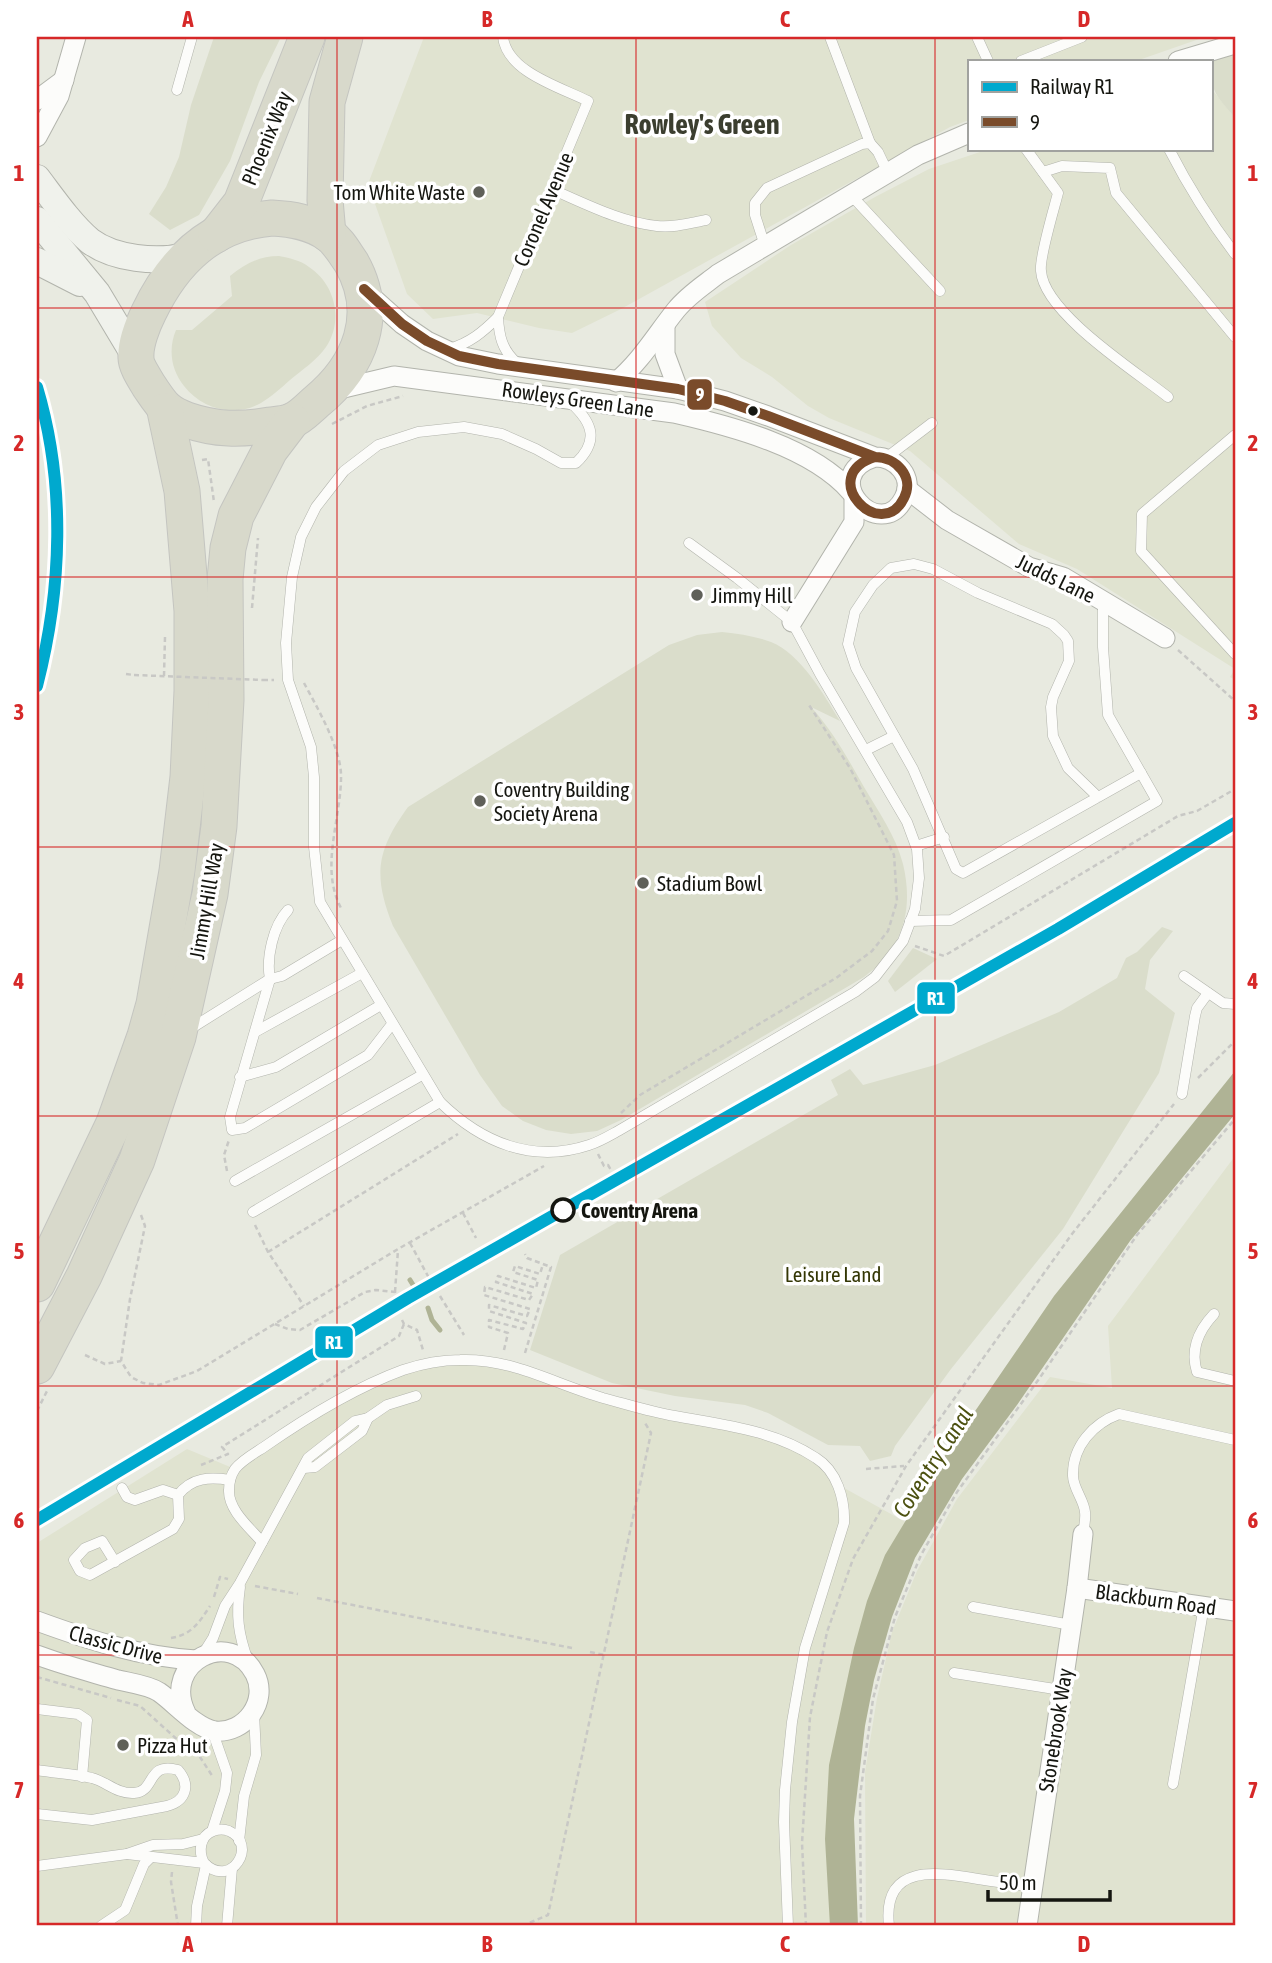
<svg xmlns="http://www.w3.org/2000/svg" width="1272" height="1963" font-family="'Asap Condensed',sans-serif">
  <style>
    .built { fill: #e0e3d0 }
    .green { fill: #daddcb }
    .water { fill: #afb395 }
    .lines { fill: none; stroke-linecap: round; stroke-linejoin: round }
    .stream { stroke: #afb395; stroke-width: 5 }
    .lane-casing { stroke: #b2b4ac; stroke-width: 11 }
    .street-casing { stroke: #b2b4ac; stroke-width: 21 }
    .secondary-casing { stroke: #b2b4ac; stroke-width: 28 }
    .highway-casing { stroke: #c4c5c0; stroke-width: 37 }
    .path { stroke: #c8c8c5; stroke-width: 2.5; stroke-dasharray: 5 3.5; stroke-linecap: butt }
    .lane { stroke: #fcfcfa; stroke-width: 10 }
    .street { stroke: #fcfcfa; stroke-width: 19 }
    .secondary { stroke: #f0f2ec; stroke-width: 26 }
    .highway { stroke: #d8d9cb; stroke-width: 35 }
    .rail-casing { stroke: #b6b7b4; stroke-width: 8 }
    .rail { stroke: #fff; stroke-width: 5; stroke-dasharray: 16; stroke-linecap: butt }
    .path-bridge { stroke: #c8c8c5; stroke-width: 2.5; stroke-dasharray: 5 3.5; stroke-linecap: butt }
    .bus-1-casing { stroke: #fff; stroke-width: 16 }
    .bus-1 { stroke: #7a4b2a; stroke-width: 10 }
    .rail-1-casing { stroke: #fff; stroke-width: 18 }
    .rail-1 { stroke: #00a9ce; stroke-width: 12 }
    .grid { fill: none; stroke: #d62828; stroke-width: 2; stroke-opacity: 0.55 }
    .poi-dot { fill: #5f6059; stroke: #fff; stroke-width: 2.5 }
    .bus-dot { fill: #151610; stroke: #fff; stroke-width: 2.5 }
    .stop-dot { fill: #fff; stroke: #151610; stroke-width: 3.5 }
    .labels { text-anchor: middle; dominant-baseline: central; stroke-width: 7; stroke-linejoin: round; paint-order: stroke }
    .street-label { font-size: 21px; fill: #151610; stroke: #fff }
    .poi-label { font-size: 21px; fill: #151610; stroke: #fff; text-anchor: start }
    .stop-label { font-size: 21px; font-weight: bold; fill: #151610; stroke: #fff; text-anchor: start }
    .park-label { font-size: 21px; fill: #343705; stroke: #fff }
    .water-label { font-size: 23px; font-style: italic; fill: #4c5110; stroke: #fff }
    .district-label { font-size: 28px; font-weight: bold; fill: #3b3e2f; stroke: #fff }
    .line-badge { stroke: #fff; stroke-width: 2.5 }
    .badge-label { font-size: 19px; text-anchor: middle; font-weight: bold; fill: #fff }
    .neatline { fill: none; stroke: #d62828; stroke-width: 2.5 }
    .grid-label { font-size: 23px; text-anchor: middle; font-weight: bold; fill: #d62828 }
  </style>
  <rect width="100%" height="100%" fill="#e8eae0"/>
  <g class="built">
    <path d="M424,37h781l-69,24h-167v59l-19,7 -329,182 -49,24 -33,-5 -62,-15 -44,6 -26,-25 -39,-110z"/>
    <path d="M1214,92l21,26v562l-5,-3 5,-8 -158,-100 -58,-25 -109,-93 -81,-33 -21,-12 -36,-29 -31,-19 -29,-32 -7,-24 86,-57 84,-48 54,-28 60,-20h222v-56z"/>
    <path d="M1235,1156v770h-369l-1,-154 12,-74 15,-66 25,-61 40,-72 93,-122 62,11 -4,-62z"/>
    <path d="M479,1360l123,37 130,28 84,33 21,26 81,45 -56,145 -19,252h-806v-383l150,-94 48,20 78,-53 94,-47z"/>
  </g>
  <g class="green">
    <path d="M214,37h67l-22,45 -29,79 -31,54 -29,15 -21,-16 17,-27 13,-30 12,-52z"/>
    <path d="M1235,53v65c-20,-25 -24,-24 -24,-57z"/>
    <path d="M279,256c10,2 21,4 30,11 26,17 35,53 17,80 -9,13 -24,23 -36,33 -9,8 -19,17 -29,23 -27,15 -59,6 -77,-17 -13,-16 -16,-37 -8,-56h16l40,-34 -2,-20c15,-12 29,-20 49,-20z"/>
    <path d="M722,632c17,2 33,4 49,10 30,12 53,53 69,79l-29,-14c22,24 37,52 53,80 14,24 32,49 39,77 11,46 0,85 -39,113l-243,143 -24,11 -26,3 -25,-4 -23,-9 -21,-15 -22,-31 -87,-149c-20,-50 -17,-75 15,-119l261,-162 28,-10z"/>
    <path d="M1162,927l11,4 -23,29 -5,29 30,24 -16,60 -96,156 -112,140 -56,77 -4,10 -21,5 -10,-15 -32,-1 -60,-32 -23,-8 -70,-9 -63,-13 -82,-33 30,-95 278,-160 -7,-15 19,-11 13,16 72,-20 124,-53 58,-34 9,-20 11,-6z"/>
    <path d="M913,948l24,11 -42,33 -7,-11z"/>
  </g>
  <path class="water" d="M1235,1071v43l-105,127 -113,164 -55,74 -47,79 -23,59 -18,63 -9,46 -11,93 4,107h-28l-5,-87 4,-74 25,-117 13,-47 18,-46 62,-103 107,-156z"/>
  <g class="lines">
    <g class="stream">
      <path d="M410,1280l5,8"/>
      <path d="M428,1308l4,12 8,10"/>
    </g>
    <g class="lane-casing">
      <g id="lane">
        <path d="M830,37l40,106"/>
        <path d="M977,37l11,24"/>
        <path d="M1021,61l61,-24"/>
        <path d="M177,90l15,-53"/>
        <path d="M1026,149l32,44c-4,16 -19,65 -17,78 3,42 94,100 127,126"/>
        <path d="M1169,149c19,37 41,72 66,105"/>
        <path d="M1043,172l19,-6 48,2 6,25 119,144"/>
        <path d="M551,189c33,14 69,33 106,37 17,2 33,-3 49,-6"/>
        <path d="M851,195l89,96"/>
        <path d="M765,246l-10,-31v-12l12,-15 95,-44 8,-1 8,9 10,21"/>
        <path d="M498,317c1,19 4,33 19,46"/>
        <path d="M449,349c21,-6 34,-17 49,-32l90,-216c-28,-14 -81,-29 -85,-64"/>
        <path d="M571,403c22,20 28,38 5,60h-15l-25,-14 -34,-15 -38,-7 -46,5 -40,13 -34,26 -28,36 -15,30 -9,40 -6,66 2,37 23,67 3,30v70l6,55 120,200c41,40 92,62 149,43 10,-3 20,-9 29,-14l237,-139 20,-15 28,-36 12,-32 4,-31 -2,-29 -10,-27 -87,-148 -28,-52 -55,-44 -48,-35"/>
        <path d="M1235,435l-93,79 -1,37 94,103"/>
        <path d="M886,458l46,-35"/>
        <path d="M866,750l28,-14"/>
        <path d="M1098,797l-30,-29 -15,-32 -2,-29 2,-10 16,-36 -1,-20 -4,-6 -12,-11 -74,-31 -45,-24 -19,-5 -23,4 -18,17 -18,27 -7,32 8,24 57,101 43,100 7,4 178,-100"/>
        <path d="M916,846l28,-9"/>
        <path d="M288,910c-15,16 -22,48 -18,69l-40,138 2,13 13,-2 123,-73 24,-31"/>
        <path d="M910,921l41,-1 206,-119 -49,-86 -5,-68v-46"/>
        <path d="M1184,976l39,27 12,1"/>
        <path d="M190,1029l80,-50 12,-3 60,-36"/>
        <path d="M255,1032l107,-59"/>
        <path d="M240,1077l36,-10 105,-62"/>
        <path d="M1182,1094l13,-78 2,-8 11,-15"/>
        <path d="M235,1181l187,-106"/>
        <path d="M253,1212l187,-110"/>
        <path d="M1214,1314c-16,17 -24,36 -17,58l38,9"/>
        <path d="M304,1468l11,-1 47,-36 6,-13"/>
        <path d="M122,1488l5,9 8,3 28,-10 15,5"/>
        <path d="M1083,1534c1,-7 3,-15 2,-22 -1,-12 -12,-24 -12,-36 -1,-30 21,-53 46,-62l116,26"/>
        <path d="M262,1542c-12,-14 -34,-32 -33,-52 0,-7 2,-15 6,-21 7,-9 20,-16 29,-22 43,-30 90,-59 139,-77 18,-6 39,-10 57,-10 52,-2 94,24 143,38 23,6 48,14 72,18 48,9 99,14 141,42 21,13 29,41 28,65l-39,125 -13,74 -7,68 -1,32 4,104"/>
        <path d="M115,1562l-13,-21 -17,7 -11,12 6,11 10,4 83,-46 6,-10 -1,-24c14,-18 32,-18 52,-15"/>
        <path d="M240,1587c-4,29 -2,46 8,74"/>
        <path d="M973,1607l98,18"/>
        <path d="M203,1654l10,-16 12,-32 15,-23 68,-125 47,-37 13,-3 19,-13 29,-9"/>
        <path d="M954,1673l107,17"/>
        <path d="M37,1709l41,5 9,6 -5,57"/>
        <path d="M212,1730l15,43 -2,18 -13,40"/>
        <path d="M37,1770c18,3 37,4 55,8 15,4 25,16 42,15 22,-1 12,-32 44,-23 13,15 8,31 -11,36l-75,14 -55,-6"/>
        <path d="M1173,1784l31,-178"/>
        <path d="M239,1841l5,-45 12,-41 -2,-42"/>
        <path d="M127,1854l77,9c27,27 55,-19 25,-32 -5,-2 -10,-2 -16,0 -13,5 -15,20 -9,32"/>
        <path d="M37,1866l90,-12 26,-9 30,-1 20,-5"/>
        <path d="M101,1926l24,-16 19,-46 7,-7"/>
        <path d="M196,1926l1,-20 9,-41"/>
        <path d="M227,1926l5,-58"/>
        <path d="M889,1926c-7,-63 47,-54 89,-47 18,3 36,5 54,8"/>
      </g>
    </g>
    <g class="street-casing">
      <g id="street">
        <path d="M1178,61l57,-17"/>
        <path d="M37,100l27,-20"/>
        <path d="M37,137l22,-41 17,-59"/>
        <path d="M364,290l38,34 25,17 32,15 39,8 180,25 47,12 43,15 107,41c21,0 40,20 29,41 -23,47 -89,-22 -29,-41"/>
        <path d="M665,327v27l13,35"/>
        <path d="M616,382c25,-21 40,-47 60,-72 12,-15 28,-25 42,-36l200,-119 51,-22"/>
        <path d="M331,391l63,-15 280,37c57,13 138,34 177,79"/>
        <path d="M907,489l40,31 82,47 34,10 102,61"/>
        <path d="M792,622l62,-100v-23"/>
        <path d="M1077,1588l158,23"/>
        <path d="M37,1621c52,19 104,36 159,39"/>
        <path d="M37,1655c26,10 54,17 81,25 13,3 30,5 41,12 16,11 37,36 56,39 30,3 54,-30 40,-57 -24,-47 -94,-12 -69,39"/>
        <path d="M1027,1926l50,-338 6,-54"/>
      </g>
    </g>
    <g class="secondary-casing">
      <g id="secondary">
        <path d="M37,178c16,21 33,46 53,63 24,18 67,22 95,15"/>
        <path d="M37,220l60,73 39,65"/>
        <path d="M37,261l43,22"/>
      </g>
    </g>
    <g class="highway-casing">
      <g id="highway">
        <path d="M272,218c20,1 39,4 56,16 10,7 16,18 23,28 30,52 9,104 -35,140 -7,6 -16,16 -25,19 -6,3 -14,3 -21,4 -29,5 -54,5 -83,-5 -22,-8 -25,-15 -38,-34 -4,-7 -13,-20 -13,-28 -1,-14 7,-34 13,-46 25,-52 63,-89 123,-94z"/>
        <path d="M328,234l-3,-34 2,-98 18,-65"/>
        <path d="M216,235l25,-32 66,-166"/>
        <path d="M37,1284l77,-161 31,-87 9,-32 23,-133 11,-94 4,-86v-80l-10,-120 -17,-80"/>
        <path d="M37,1366l47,-90 53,-116 41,-123 32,-143 9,-68 7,-126 -1,-121 3,-31 8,-32 34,-66 22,-29"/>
      </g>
    </g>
    <g class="path">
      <path d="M332,424l35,-18 36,-10"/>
      <path d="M202,460l6,-1 6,43"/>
      <path d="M252,608l6,-70"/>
      <path d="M1178,650l57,51"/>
      <path d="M126,674l8,1"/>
      <path d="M164,676l1,-39"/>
      <path d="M263,680h11"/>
      <path d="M304,683c13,24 36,64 37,91 1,43 -22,93 0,134"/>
      <path d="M915,946l29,10 234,-140 19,-5 38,-22"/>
      <path d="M1198,1078l37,-37"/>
      <path d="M621,1113l19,-18 196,-117 36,-27 16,-20 9,-30 -3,-46 -44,-87 -41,-63"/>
      <path d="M598,1154l6,12 4,-1 3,5"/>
      <path d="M227,1171l-3,-16 5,-15"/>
      <path d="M463,1213l13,25"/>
      <path d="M141,1215l4,11 -15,73 -9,62 10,16 12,6 16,2 38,-14 201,-122 146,-83"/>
      <path d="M255,1225l13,27 36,54"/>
      <path d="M410,1243l19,35"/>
      <path d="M268,1252l190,-118"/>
      <path d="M395,1292l3,-42"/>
      <path d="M440,1296l24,39"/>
      <path d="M402,1320l2,4 13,6 6,20"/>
      <path d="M275,1324l13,5 12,1 65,-38 11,-2 19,2v9"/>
      <path d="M504,1350l4,-17 -19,-6v-7l34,9 3,-6 -37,-12v-6l38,11 3,-7 -46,-14 1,-8 44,13 4,-6 -37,-12 2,-6 38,12 2,-8 -25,-8 2,-6 25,8 3,-10"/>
      <path d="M525,1353l26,-86 -24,-9 -2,-4"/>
      <path d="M85,1355l20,9 16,-3"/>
      <path d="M37,1411l11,-22"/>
      <path d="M201,1465l27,-11 -6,-7 177,-111 5,-12"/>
      <path d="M866,1469l38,-3"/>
      <path d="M255,1586l43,8"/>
      <path d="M214,1597l6,-20 8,2"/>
      <path d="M317,1598l255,50"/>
      <path d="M171,1638c20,-3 28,-15 39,-32"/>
      <path d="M590,1652l15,3"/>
      <path d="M37,1677l74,21"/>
      <path d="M117,1700l23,6 40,36 20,15 13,20"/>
      <path d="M172,1872l-1,10 7,44"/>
      <path d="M522,1926l26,-11 103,-482 -6,-10"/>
      <path d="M806,1926l-4,-83 8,-126 17,-85 26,-73 53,-93 166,-232 102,-130"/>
      <path d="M861,1926l-1,-130 13,-97 22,-82 26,-62 36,-63 82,-113 98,-144 98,-116"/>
    </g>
    <use href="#lane" class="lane"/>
    <use href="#street" class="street"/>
    <use href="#secondary" class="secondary"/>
    <use href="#highway" class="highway"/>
    <g class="rail-casing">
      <path id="rail" d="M37,387c29,97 25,202 0,299"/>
    </g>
    <use href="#rail" class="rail"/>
    <path class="path-bridge" d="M134,675l129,5"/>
    <g class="bus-1-casing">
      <path id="bus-1" d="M364,289l38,35 25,17 32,15 39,8 180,25 47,12 43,15 107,41c21,0 40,20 29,41 -23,47 -89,-22 -29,-41"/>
    </g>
    <use href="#bus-1" class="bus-1"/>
    <g class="rail-1-casing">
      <g id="rail-1">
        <path d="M37,387c29,97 25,202 0,299"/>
        <path d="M37,1520l371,-222 650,-369 177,-106"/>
      </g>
    </g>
    <use href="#rail-1" class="rail-1"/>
  </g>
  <path class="grid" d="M337,37v1889M636,37v1889M935,37v1889M37,308h1198M37,577h1198M37,847h1198M37,1116h1198M37,1386h1198M37,1655h1198"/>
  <g class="poi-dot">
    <circle cx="479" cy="192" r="7"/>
    <circle cx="697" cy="595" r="7"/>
    <circle cx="480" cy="801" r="7"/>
    <circle cx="643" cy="883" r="7"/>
    <circle cx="123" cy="1745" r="7"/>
  </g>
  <circle class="bus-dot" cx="753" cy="411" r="6"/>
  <circle class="stop-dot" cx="563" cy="1210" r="11"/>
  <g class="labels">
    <g class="street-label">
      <text transform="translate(266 138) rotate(-68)">Phoenix Way</text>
      <text transform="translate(543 209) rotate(-67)">Coronel Avenue</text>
      <text transform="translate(578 399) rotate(8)">Rowleys Green Lane</text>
      <text transform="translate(1056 578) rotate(26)">Judds Lane</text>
      <text transform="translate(206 901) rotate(-80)">Jimmy Hill Way</text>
      <text transform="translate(1156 1599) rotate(8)">Blackburn Road</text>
      <text transform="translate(116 1644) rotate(15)">Classic Drive</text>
      <text transform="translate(1055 1730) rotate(-81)">Stonebrook Way</text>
    </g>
    <g class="poi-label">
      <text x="465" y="192" text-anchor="end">Tom White Waste</text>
      <text x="711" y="595">Jimmy Hill</text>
      <text x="494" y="789">Coventry Building<tspan x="494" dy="24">Society Arena</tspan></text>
      <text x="657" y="883">Stadium Bowl</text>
      <text x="137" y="1745">Pizza Hut</text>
    </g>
    <g class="stop-label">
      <text x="581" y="1210">Coventry Arena</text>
    </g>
    <g class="park-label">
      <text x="833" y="1274">Leisure Land</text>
    </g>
    <g class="water-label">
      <text transform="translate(933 1462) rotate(-57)">Coventry Canal</text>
    </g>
    <g class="district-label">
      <text x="702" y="124">Rowley's Green</text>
    </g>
  </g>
  <g class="line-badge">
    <rect x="686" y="378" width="27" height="33" rx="7" fill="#7a4b2a"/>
    <rect x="916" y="981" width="40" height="34" rx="7" fill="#00a9ce"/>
    <rect x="314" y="1325" width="40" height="34" rx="7" fill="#00a9ce"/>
  </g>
  <g class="badge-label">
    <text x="700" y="401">9</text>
    <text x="936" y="1005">R1</text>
    <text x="334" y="1349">R1</text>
  </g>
  <rect width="1272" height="1963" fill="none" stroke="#ffffff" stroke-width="77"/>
  <rect x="968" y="60" width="245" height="91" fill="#ffffff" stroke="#a1a29f" stroke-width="2"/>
  <rect x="982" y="82" width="35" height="10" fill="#00a9ce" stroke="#a1a29f" stroke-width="2"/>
  <text x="1030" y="94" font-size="21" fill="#151610">Railway R1</text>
  <rect x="982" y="117" width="35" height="10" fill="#7a4b2a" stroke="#a1a29f" stroke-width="2"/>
  <text x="1030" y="130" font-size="21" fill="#151610">9</text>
  <path d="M988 1890v10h122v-10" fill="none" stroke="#151610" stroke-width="3.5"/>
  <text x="999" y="1890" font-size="21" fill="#151610" stroke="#ffffff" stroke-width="5" paint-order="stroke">50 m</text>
  <rect x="38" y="38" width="1196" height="1886" class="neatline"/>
  <g class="grid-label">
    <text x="188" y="27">A</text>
    <text x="487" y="27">B</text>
    <text x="785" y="27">C</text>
    <text x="1084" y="27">D</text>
    <text x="19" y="181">1</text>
    <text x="1253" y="181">1</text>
    <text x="19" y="451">2</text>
    <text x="1253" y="451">2</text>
    <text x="19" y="720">3</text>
    <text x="1253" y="720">3</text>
    <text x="19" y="989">4</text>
    <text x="1253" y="989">4</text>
    <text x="19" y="1259">5</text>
    <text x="1253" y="1259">5</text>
    <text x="19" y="1528">6</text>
    <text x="1253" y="1528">6</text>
    <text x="19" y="1798">7</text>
    <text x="1253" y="1798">7</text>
    <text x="188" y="1952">A</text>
    <text x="487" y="1952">B</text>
    <text x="785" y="1952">C</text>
    <text x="1084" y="1952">D</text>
  </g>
</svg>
